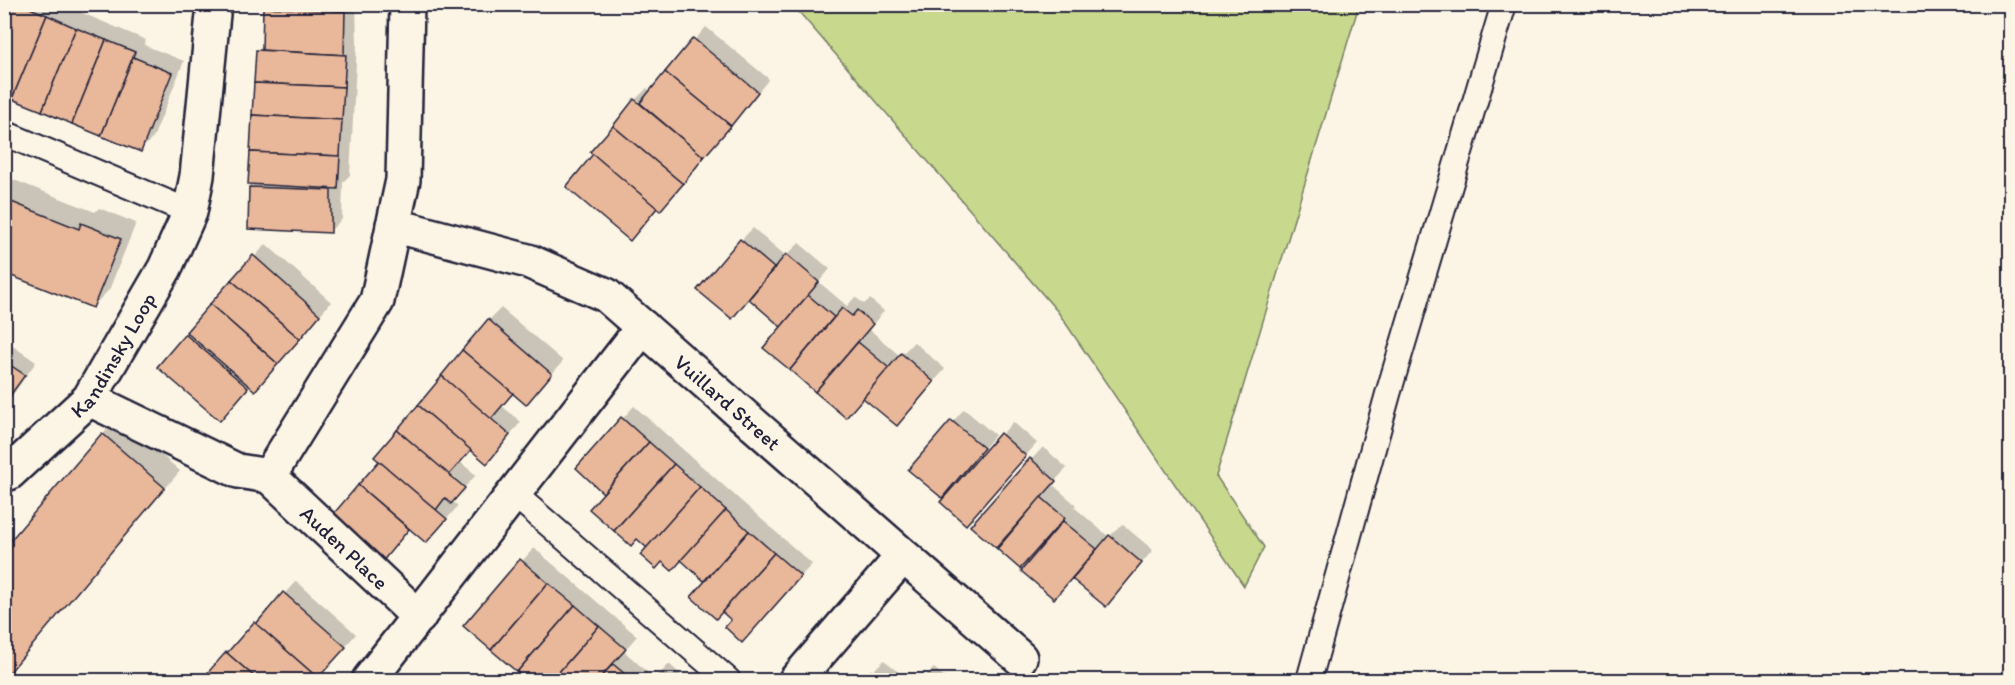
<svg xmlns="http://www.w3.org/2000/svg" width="2015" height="685" font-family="Itim,sans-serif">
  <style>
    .green { fill: #c8d88d; stroke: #757d64; stroke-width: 1.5 }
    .shadow { fill: #0003 }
    .building { fill: #e9b79a; stroke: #22223b; stroke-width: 1.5 }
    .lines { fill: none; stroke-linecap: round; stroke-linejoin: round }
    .service-casing { stroke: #22223b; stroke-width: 28 }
    .minor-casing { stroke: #22223b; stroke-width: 38 }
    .service { stroke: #fcf5e5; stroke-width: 24 }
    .minor { stroke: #fcf5e5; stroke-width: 33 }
    .labels { text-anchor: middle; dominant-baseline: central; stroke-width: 5; stroke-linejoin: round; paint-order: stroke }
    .street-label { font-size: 21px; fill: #22223b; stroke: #fcf5e5 }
  </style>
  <rect width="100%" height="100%" fill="#fcf5e5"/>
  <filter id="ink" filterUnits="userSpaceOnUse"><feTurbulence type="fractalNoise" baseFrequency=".0167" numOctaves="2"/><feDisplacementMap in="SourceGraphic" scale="12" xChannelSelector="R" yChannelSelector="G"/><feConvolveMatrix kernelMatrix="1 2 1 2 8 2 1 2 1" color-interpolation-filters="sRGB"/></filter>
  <g filter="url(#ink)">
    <path class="green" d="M793,5h566l-143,471 48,71 -20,39 -186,-274z"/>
    <g class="shadow">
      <path d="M4,4h57l85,36 -2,5 40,16 -31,77 -13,12 -136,-56z"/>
      <path d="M268,4h88l1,40 -7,131 -7,7 -1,37 -12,12 -79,-44 4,-4 2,-132 6,-7 1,-36z"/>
      <path d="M706,27l63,52 -97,118 -12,12 -2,-2 -28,32 -38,-87 43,-52 12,-12 4,3z"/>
      <path d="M4,176l91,36 4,-4 37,15 -27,67 -16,16 -89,-35z"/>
      <path d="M753,228l33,28 13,-13 31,26 -11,13 28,24 8,-9 9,7 6,-5 14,12 -15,18 31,27 14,-14 31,27 -48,55 -32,-27 -19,19 -80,-68 17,-22 -33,-28 -19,19 10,-77z"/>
      <path d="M266,244l65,58 -65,75 -16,8 -18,22 -73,-40z"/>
      <path d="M501,308l62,53 -25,30 -24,1 -12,14 19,16 -35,40 -15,-14 -11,14 16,13 -24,26 6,5 -20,23 -28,-1 -28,32 -49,-42 48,-57 108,-141z"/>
      <path d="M4,340l32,22 -32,45z"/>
      <path d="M634,406l178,158 -58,65 -20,-9 -28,-39 -24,-22 -19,2 -14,-13 -44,-55 -27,-25z"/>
      <path d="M964,409l31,26 -21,26 2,2 37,-41 24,21 -59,67 -33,-12 -35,-28z"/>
      <path d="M119,418l61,53 -176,206 99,-243z"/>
      <path d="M1043,447l24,21 -15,16 24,21 -2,2 35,30 13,-13 31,26 -47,55 -67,-58 -19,20 -48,-42z"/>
      <path d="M534,548l103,88 -13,15 31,28 14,-15 18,16h-157l-65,-55z"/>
      <path d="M296,581l60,53 -40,46h-113l52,-57 12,-12 1,1z"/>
      <path d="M884,660l24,20h-44z"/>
      <path d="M934,668l14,12h-26z"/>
    </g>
    <g class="building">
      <path d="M4,4h11l-11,26z"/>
      <path d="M15,4h5l27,11 -35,84 -8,-3v-66z"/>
      <path d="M263,7l82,4 -1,44 -82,-5z"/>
      <path d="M47,15l29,13 -34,83 -30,-12z"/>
      <path d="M76,28l30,12 -34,84 -30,-13z"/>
      <path d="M693,38l65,54 -27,34 -66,-54z"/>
      <path d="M106,40l29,12 -34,84 -29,-12z"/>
      <path d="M256,50l90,5 -2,32 -90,-4z"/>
      <path d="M133,57l39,16 -31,79 -40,-16z"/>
      <path d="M665,72l66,54 -27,31 -64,-54z"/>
      <path d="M254,83l90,4 -2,33 -90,-5z"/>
      <path d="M634,99l70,58 -21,27 -70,-58z"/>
      <path d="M252,115l90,5 -2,36 -90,-4z"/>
      <path d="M613,126l70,58 -23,27 -70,-59z"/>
      <path d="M250,152l90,4 -2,33 -90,-5z"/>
      <path d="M593,154l64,54 -27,33 -64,-54z"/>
      <path d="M249,187l82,3v43l-83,-4z"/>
      <path d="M4,199l75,30 2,-6 40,16 -28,69 -89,-35z"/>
      <path d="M740,239l34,29 -42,51 -35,-29z"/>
      <path d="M786,254l33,28 -38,45 -32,-28z"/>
      <path d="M253,255l67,60 -20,24 -69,-59z"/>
      <path d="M231,280l69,59 -22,25 -68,-60z"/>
      <path d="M808,295l26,22 -44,53 -27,-22z"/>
      <path d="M210,304l68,60 -23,27 -69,-59z"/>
      <path d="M842,308l10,8 5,-6 16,14 -58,68 -25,-22z"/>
      <path d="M488,319l64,55 -26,31 -64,-55z"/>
      <path d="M185,334l63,54 -28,33 -63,-54z"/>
      <path d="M858,342l31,26 -43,50 -31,-26z"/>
      <path d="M462,350l51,43 -22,26 -50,-43z"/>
      <path d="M901,353l33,29 -37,44 -34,-28z"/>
      <path d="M4,361l21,14 -21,29z"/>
      <path d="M442,376l68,59 -23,29 -69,-59z"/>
      <path d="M418,405l53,45 -22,25 -52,-45z"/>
      <path d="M621,417l28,25 -46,51 -27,-25z"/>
      <path d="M951,420l33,28 -42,50 -34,-28z"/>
      <path d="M397,430l68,58 -14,16 -6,-6 -9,12 -62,-53z"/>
      <path d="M102,433l63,55 -161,191v-131z"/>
      <path d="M1000,433l26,23 -60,69 -26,-23z"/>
      <path d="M649,442l25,22 -60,67 -25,-22z"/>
      <path d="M1030,458l26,23 -60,67 -26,-22z"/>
      <path d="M379,461l68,58 -21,24 -68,-58z"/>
      <path d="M674,464l26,23 -53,61 -10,-9 -6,7 -17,-15z"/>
      <path d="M358,485l51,44 -27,33 -52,-44z"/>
      <path d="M700,487l26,23 -54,61 -10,-9 -6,7 -16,-14z"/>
      <path d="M1041,497l24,21 -45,51 -23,-20z"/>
      <path d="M726,510l23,21 -45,50 -23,-21z"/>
      <path d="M1063,521l34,28 -43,50 -33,-28z"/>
      <path d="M749,531l25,22 -58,66 -25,-22z"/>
      <path d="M1109,535l33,28 -36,44 -34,-28z"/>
      <path d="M774,553l27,23 -59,67 -17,-16 6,-7 -9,-8z"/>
      <path d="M520,559l28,24 -57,67 -28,-24z"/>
      <path d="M548,583l27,22 -58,67 -26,-22z"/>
      <path d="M283,592l63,55 -28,31 -62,-54z"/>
      <path d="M575,605l24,21 -47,54h-25l-10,-8z"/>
      <path d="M254,622l64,56 -2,2h-58l-31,-27z"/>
      <path d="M599,626l27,23 -28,31h-46z"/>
      <path d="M226,652l1,1 31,27h-52l-3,-2z"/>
      <path d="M613,664l19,16h-34z"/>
      <path d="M871,671l11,9h-20z"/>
    </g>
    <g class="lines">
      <g class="service-casing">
        <g id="service">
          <path d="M4,133l186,79"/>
          <path d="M514,494l214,186"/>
          <path d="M1309,680l79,-286 116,-390"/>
        </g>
      </g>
      <g class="minor-casing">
        <g id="minor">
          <path id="s1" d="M393,225l135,36 78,34 414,363"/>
          <path d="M89,399l149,72 31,5 108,-175 26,-121 4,-176"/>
          <path id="s2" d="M4,473h5l80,-74 76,-131 25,-56 7,-36 17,-172"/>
          <path id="s3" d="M269,476l150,141"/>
          <path d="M369,680l274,-353"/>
          <path d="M796,680l107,-124"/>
        </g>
      </g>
      <use href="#service" class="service"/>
      <use href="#minor" class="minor"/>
    </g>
  </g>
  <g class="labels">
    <g class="street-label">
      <text stroke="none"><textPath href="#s2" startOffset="164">Kandinsky Loop</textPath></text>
      <text stroke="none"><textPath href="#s1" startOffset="387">Vuillard Street</textPath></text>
      <text stroke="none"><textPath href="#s3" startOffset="104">Auden Place</textPath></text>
    </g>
  </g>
  <rect width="2015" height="685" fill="none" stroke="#fcf5e5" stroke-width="24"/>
  <rect x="12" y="12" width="1991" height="661" fill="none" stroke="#22223b" stroke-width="2" filter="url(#ink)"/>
</svg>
